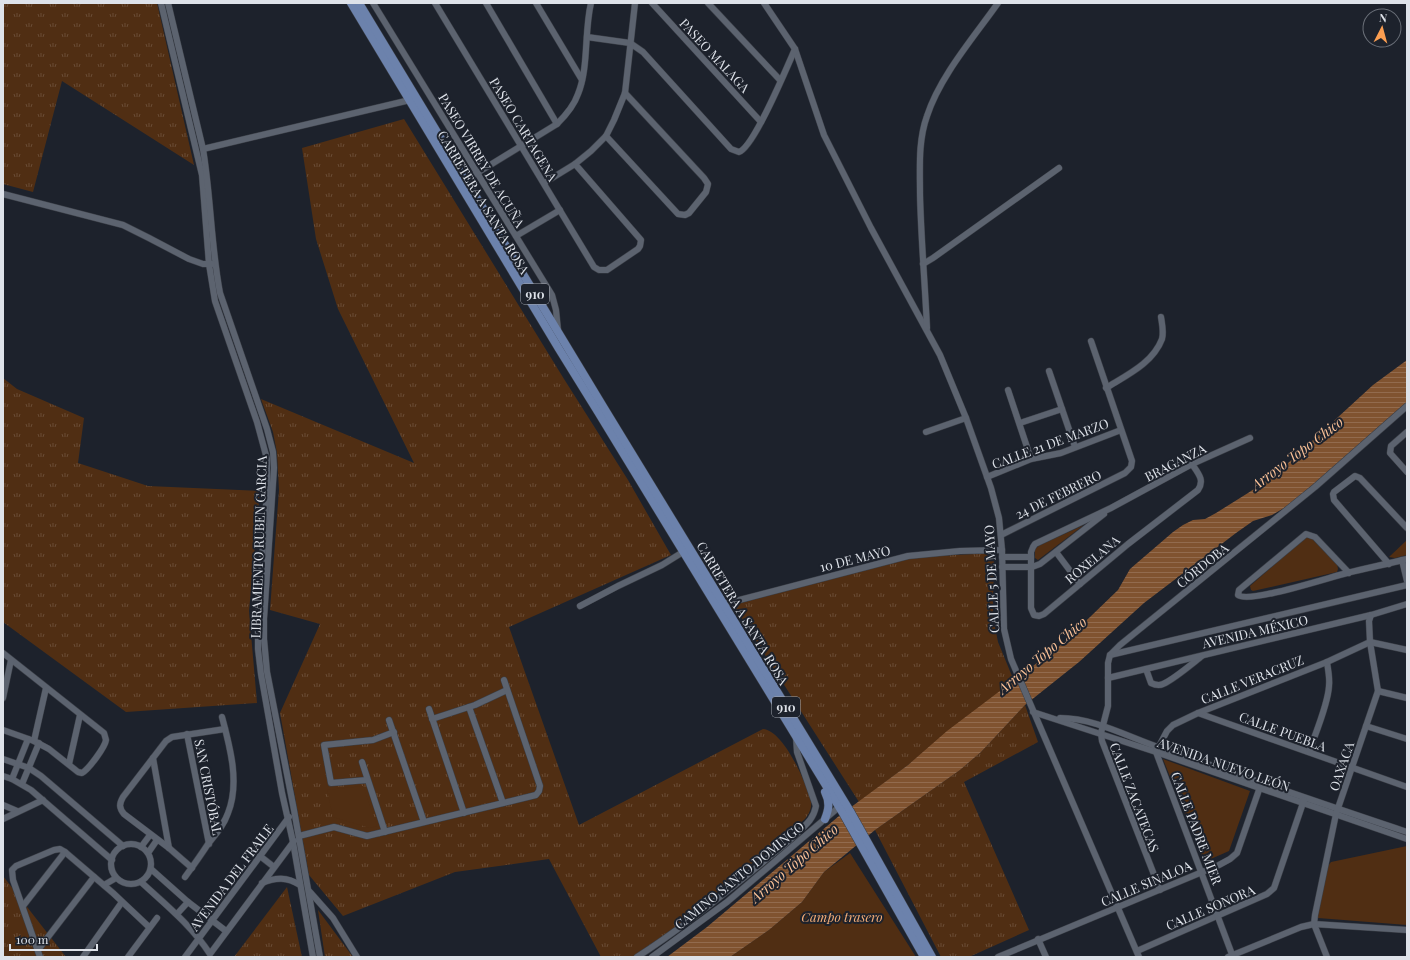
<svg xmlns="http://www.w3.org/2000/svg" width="1410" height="960" font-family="'Playfair Display',serif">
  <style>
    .grass { fill: url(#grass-tufts) }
    .park { fill: #502e13 }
    .water { fill: url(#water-rules) }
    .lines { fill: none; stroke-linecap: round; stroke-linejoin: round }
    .minor-casing { stroke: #3b3f47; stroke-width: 7 }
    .major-casing { stroke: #3b3f47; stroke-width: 9 }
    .minor { stroke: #5c636f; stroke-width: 6 }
    .major { stroke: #6c82ac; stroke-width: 8 }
    .labels { text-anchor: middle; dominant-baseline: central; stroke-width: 4; stroke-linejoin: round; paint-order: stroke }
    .shield { fill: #1d222c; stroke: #a4a8b0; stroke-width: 1 }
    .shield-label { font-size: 12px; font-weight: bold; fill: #dee2e9 }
    .street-label { font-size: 13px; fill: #dee2e9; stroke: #1d222c }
    .park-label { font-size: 13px; font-style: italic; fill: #f5ae79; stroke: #1d222c }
    .water-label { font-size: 14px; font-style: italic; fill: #fac197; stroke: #1d222c }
  </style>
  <defs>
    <pattern id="grass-tufts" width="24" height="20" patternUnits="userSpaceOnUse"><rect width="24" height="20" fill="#502e13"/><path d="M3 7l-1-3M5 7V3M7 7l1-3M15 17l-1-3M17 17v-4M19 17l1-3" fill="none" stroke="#694c35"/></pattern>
    <pattern id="water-rules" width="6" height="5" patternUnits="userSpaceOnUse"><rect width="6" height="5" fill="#805330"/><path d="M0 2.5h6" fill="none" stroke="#926b4e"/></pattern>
  </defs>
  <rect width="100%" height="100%" fill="#1d222c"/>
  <g class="grass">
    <path d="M3,3h154l37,162 -132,-84 -29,111 -30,-8z"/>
    <path d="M404,119l160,260 64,101 43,75 -162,72 70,198 184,-96c20,1 44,54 48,73 1,6 -2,12 -6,17l-165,138h-39l-52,-98 -94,13 -112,44 -34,-41 -29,-162 40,-89 -50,-14 9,-120 -2,-37 -4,-21 -12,-33 153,64 -76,-154 -22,-70 -14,-91z"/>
    <path d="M3,378l14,11 67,29 -6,45 70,23 112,5 -11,120 8,92 -131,9 -123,-90z"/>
    <path d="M994,553l-1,64 5,25 16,39 -106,84 -49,37 -126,-197 180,-48z"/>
    <path d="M1025,705l13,37 -74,40 65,148 -60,27h-28l-66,-127 85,-60 21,-18z"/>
    <path d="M3,876l63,81h-63z"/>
    <path d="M287,887l15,70h-68z"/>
    <path d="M318,910l35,47h-28z"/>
  </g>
  <g class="park">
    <path d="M1084,525l-46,35 -3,-2v-9l5,-4z"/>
    <path d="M1306,537h5l26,27 1,5 -1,3 -84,19 -2,-1 -1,-4z"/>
    <path d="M1407,540v15l-12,3 -6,-1z"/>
    <path d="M1163,759l87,32 -21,60 -25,11z"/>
    <path d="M363,786l14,40 -7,2 -37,-11 -6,-27z"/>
    <path d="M1407,846v79l-89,-7 -2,-3 12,-49 3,-4z"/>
    <path d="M850,853l66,104h-186l39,-27 33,-28 22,-30z"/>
  </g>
  <path class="water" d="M1407,360v46l-116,98 -19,11 -19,6 -17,12 -92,70 -65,59 -54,43 -44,47 -21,18 -85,60 -51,42 -22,30 -33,28 -39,27h-63l40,-30 132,-111 69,-51 39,-34 115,-87 56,-54 12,-21 43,-37 10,-7 10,-5 12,-1 11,-6 32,-20 27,-18 98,-90z"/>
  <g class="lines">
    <g class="minor-casing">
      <g id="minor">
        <path d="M161,3l41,172 7,89 6,37 42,121 10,37v32l-9,121v37l3,25 21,119 11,49 20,115"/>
        <path d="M168,3l35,146c8,48 8,97 17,144l47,136 6,23 1,16 -10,151v20l3,33 27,138 26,147"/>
        <path d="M373,3l179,292 4,15 2,20"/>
        <path d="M435,3l159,264 5,3h8l31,-21 2,-3 1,-6 -66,-76"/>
        <path d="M486,3l71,121"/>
        <path d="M536,3l46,77"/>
        <path d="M652,3l109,119"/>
        <path d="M708,3l72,77"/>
        <path d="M764,3l31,46 29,86 47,93 69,127 26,63 25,70 8,30 3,32 2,79 7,30 128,298"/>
        <path d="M587,37l43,6 13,9 88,97 8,3c15,-5 48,-85 56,-103"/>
        <path d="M606,136l72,78 7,1 4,-2 17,-21 2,-8 -4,-6 -79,-85"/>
        <path d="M203,149l207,-49"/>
        <path d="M464,181l93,-57c9,-9 17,-18 21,-30 11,-27 6,-62 13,-91"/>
        <path d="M544,183l31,-19 16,-13 15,-15 8,-16 11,-27 10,-90"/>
        <path d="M3,194l120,31 26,13 40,21 14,5h9"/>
        <path d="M516,236l44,-26"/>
        <path d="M923,264l10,-6 126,-90"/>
        <path d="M927,328c-2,-44 -6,-89 -7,-134 0,-26 -2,-53 7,-78 13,-40 47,-79 71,-113"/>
        <path d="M1049,371l26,76"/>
        <path d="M1106,388c21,-13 47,-25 56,-49 2,-7 0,-15 -1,-22"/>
        <path d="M1008,390l23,69"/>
        <path d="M1020,423l42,-14"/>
        <path d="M926,432l40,-14"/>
        <path d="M1407,432l-16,14 -1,7 17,19"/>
        <path d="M1192,464c6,9 13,16 6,26l-70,54 -84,70 -5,2 -5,-1 -3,-7v-56l2,-5 2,-3 76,-36 81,-44 58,-26"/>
        <path d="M987,477l44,-18 30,-6 60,-23"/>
        <path d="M1001,535l124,-62 6,-6 1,-6 -41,-120"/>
        <path d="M1056,552l24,32"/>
        <path d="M1002,557h29"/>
        <path d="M1402,560l5,21"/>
        <path d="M1389,564l-55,-64 -1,-6 1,-2 21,-16 5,2 47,50"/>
        <path d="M1002,567h30l8,-3 64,-50"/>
        <path d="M1349,573l-34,-36 -9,-3 -67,56 -1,5c11,9 92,-18 109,-22 20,-5 40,-9 60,-14"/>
        <path d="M720,605l188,-49 52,-5 42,-1"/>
        <path d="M580,606l38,-20 44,-21 21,-13"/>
        <path d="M3,653l101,80 2,7c-1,7 -17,29 -24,33l-4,-1 -29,-23 -15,-8 -31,-11"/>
        <path d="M1110,655l297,-70"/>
        <path d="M1146,669l5,14c4,2 8,3 12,1 10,-4 30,-21 39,-28"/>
        <path d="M1108,678l263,-63 36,-11"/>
        <path d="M1378,691l29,7"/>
        <path d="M3,698l8,-38"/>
        <path d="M469,707l34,96"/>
        <path d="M429,709l35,104"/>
        <path d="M1033,712l123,40 251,87"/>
        <path d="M1198,713l209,74"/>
        <path d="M1060,718c35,0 68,19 101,30 82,28 164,57 246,84"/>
        <path d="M432,719l43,-14 32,-15"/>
        <path d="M389,720l35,102"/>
        <path d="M1366,726l41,13"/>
        <path d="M187,734l22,110"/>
        <path d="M34,741l12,-53"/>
        <path d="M1309,752c6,-18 19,-47 20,-66 1,-8 -1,-16 -2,-24"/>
        <path d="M153,758l16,90"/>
        <path d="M3,759l26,9 12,8 82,70"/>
        <path d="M362,762l23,70"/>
        <path d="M69,764l11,-49"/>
        <path d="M3,776l9,3 19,11 81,70"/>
        <path d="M12,779l16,-40"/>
        <path d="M367,780l-36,3 -7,-38 49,-5 21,-8"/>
        <path d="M22,784l17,-41"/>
        <path d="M3,805l14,6"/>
        <path d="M3,819l40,-19"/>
        <path d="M299,836l35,-9 33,9 169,-41 3,-4 1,-5 -36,-106"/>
        <circle cx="131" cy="864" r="20"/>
        <path d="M141,847l9,-12"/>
        <path d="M148,853l9,-13"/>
        <path d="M260,856l14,11"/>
        <path d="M192,868l-23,-20 -45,-34c-5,-6 -5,-10 -1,-17l43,-56 6,-4 53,-8"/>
        <path d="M151,869l37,33 38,29"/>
        <path d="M185,877c8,-11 16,-22 23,-33 8,-10 16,-19 20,-31 12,-30 2,-66 -6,-96"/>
        <path d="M141,882c25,23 50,43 69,72l84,-113"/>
        <path d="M262,883c14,-6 25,-6 38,2"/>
        <path d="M104,885l12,-7"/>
        <path d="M1160,890l-58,-149 -1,-8 7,-27v-43l2,-8 10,-10 195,-158 92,-81"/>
        <path d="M310,892l23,26 24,39"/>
        <path d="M23,906l42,-54"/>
        <path d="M177,914l11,-12"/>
        <path d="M1038,939l8,18"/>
        <path d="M38,950l56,-73"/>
        <path d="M1137,951l130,-57 7,-6 30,-88"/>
        <path d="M40,957l-27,-77 -1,-10 4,-4 38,-16 6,-1 5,3 48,41 36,34"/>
        <path d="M83,957l39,-55"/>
        <path d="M128,957l29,-39"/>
        <path d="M185,957l104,-140"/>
        <path d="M637,957c44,-28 85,-61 125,-94 16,-14 35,-27 48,-43 3,-4 5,-9 6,-14l-19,-54 -1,-15"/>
        <path d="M652,957l75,-55 112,-95"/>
        <path d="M998,957l221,-92 11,-6 7,-6 23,-66"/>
        <path d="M1228,957l73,-30 13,-3 93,6"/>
        <path d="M1233,957l-77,-205 11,-21 6,-6 25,-12 129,-51 43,-20 37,8"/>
        <path d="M1327,957l-13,-33 1,-9 21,-101 42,-123 -8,-49 -1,-21 2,-6"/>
      </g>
    </g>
    <g class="major-casing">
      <g id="major">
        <path d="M351,3l208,346 39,63 246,403 80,142"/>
        <path d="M359,3l245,405 246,403 82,146"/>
        <path d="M825,792c5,10 4,17 0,27"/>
      </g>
    </g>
    <use href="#minor" class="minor"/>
    <use href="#major" class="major"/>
  </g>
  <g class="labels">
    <g class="shield">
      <rect x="521" y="284" width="28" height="20" rx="3"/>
      <rect x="772" y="697" width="28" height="20" rx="3"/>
    </g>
    <g class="shield-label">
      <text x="535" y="294">910</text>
      <text x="786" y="707">910</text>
    </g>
    <g class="street-label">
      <text transform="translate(715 55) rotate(47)">PASEO MALAGA</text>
      <text transform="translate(524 129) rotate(59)">PASEO CARTAGENA</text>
      <text transform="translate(482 160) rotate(59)">PASEO VIRREY DE ACUÑA</text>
      <text transform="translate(484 202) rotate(59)">CARRETERA A SANTA ROSA</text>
      <text transform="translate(1050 443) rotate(-20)">CALLE 21 DE MARZO</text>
      <text transform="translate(1175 462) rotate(-27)">BRAGANZA</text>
      <text transform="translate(1058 494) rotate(-26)">24 DE FEBRERO</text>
      <text transform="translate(258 547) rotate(-88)">LIBRAMIENTO RUBEN GARCIA</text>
      <text transform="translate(855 558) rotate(-14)">10 DE MAYO</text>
      <text transform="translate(1092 559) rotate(-40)">ROXELANA</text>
      <text transform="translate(1202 565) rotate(-39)">CÓRDOBA</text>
      <text transform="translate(991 579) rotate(-93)">CALLE 5 DE MAYO</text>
      <text transform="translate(743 613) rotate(59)">CARRETERA A SANTA ROSA</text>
      <text transform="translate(1255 631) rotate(-13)">AVENIDA MÉXICO</text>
      <text transform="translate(1252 679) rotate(-22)">CALLE VERACRUZ</text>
      <text transform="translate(1283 731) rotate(20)">CALLE PUEBLA</text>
      <text transform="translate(1224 764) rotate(19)">AVENIDA NUEVO LEÓN</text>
      <text transform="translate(1341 766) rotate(-71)">OAXACA</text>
      <text transform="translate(209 787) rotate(79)">SAN CRISTÓBAL</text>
      <text transform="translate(1135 797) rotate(69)">CALLE ZACATECAS</text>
      <text transform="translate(1197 828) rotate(69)">CALLE PADRE MIER</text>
      <text transform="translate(739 875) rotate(-39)">CAMINO SANTO DOMINGO</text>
      <text transform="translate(231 877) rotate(-53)">AVENIDA DEL FRAILE</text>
      <text transform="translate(1146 883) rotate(-23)">CALLE SINALOA</text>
      <text transform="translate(1210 907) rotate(-23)">CALLE SONORA</text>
    </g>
    <g class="park-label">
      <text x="842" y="916">Campo trasero</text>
    </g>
    <g class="water-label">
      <text transform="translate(1297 453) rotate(-37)">Arroyo Topo Chico</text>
      <text transform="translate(1042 655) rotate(-40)">Arroyo Topo Chico</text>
      <text transform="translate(794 863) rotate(-41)">Arroyo Topo Chico</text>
    </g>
  </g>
  <rect width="1410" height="960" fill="none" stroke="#dee2e9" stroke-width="8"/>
  <g transform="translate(1382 28) rotate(6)"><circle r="19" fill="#1d222c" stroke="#6a6f78"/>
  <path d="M0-3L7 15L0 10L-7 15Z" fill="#fb9e51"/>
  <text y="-6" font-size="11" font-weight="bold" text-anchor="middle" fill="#dee2e9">N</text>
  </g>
  <path d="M10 944v6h87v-6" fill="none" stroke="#dee2e9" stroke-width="2"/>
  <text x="16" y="944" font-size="12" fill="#dee2e9" stroke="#1d222c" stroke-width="3" paint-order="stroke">100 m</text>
</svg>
